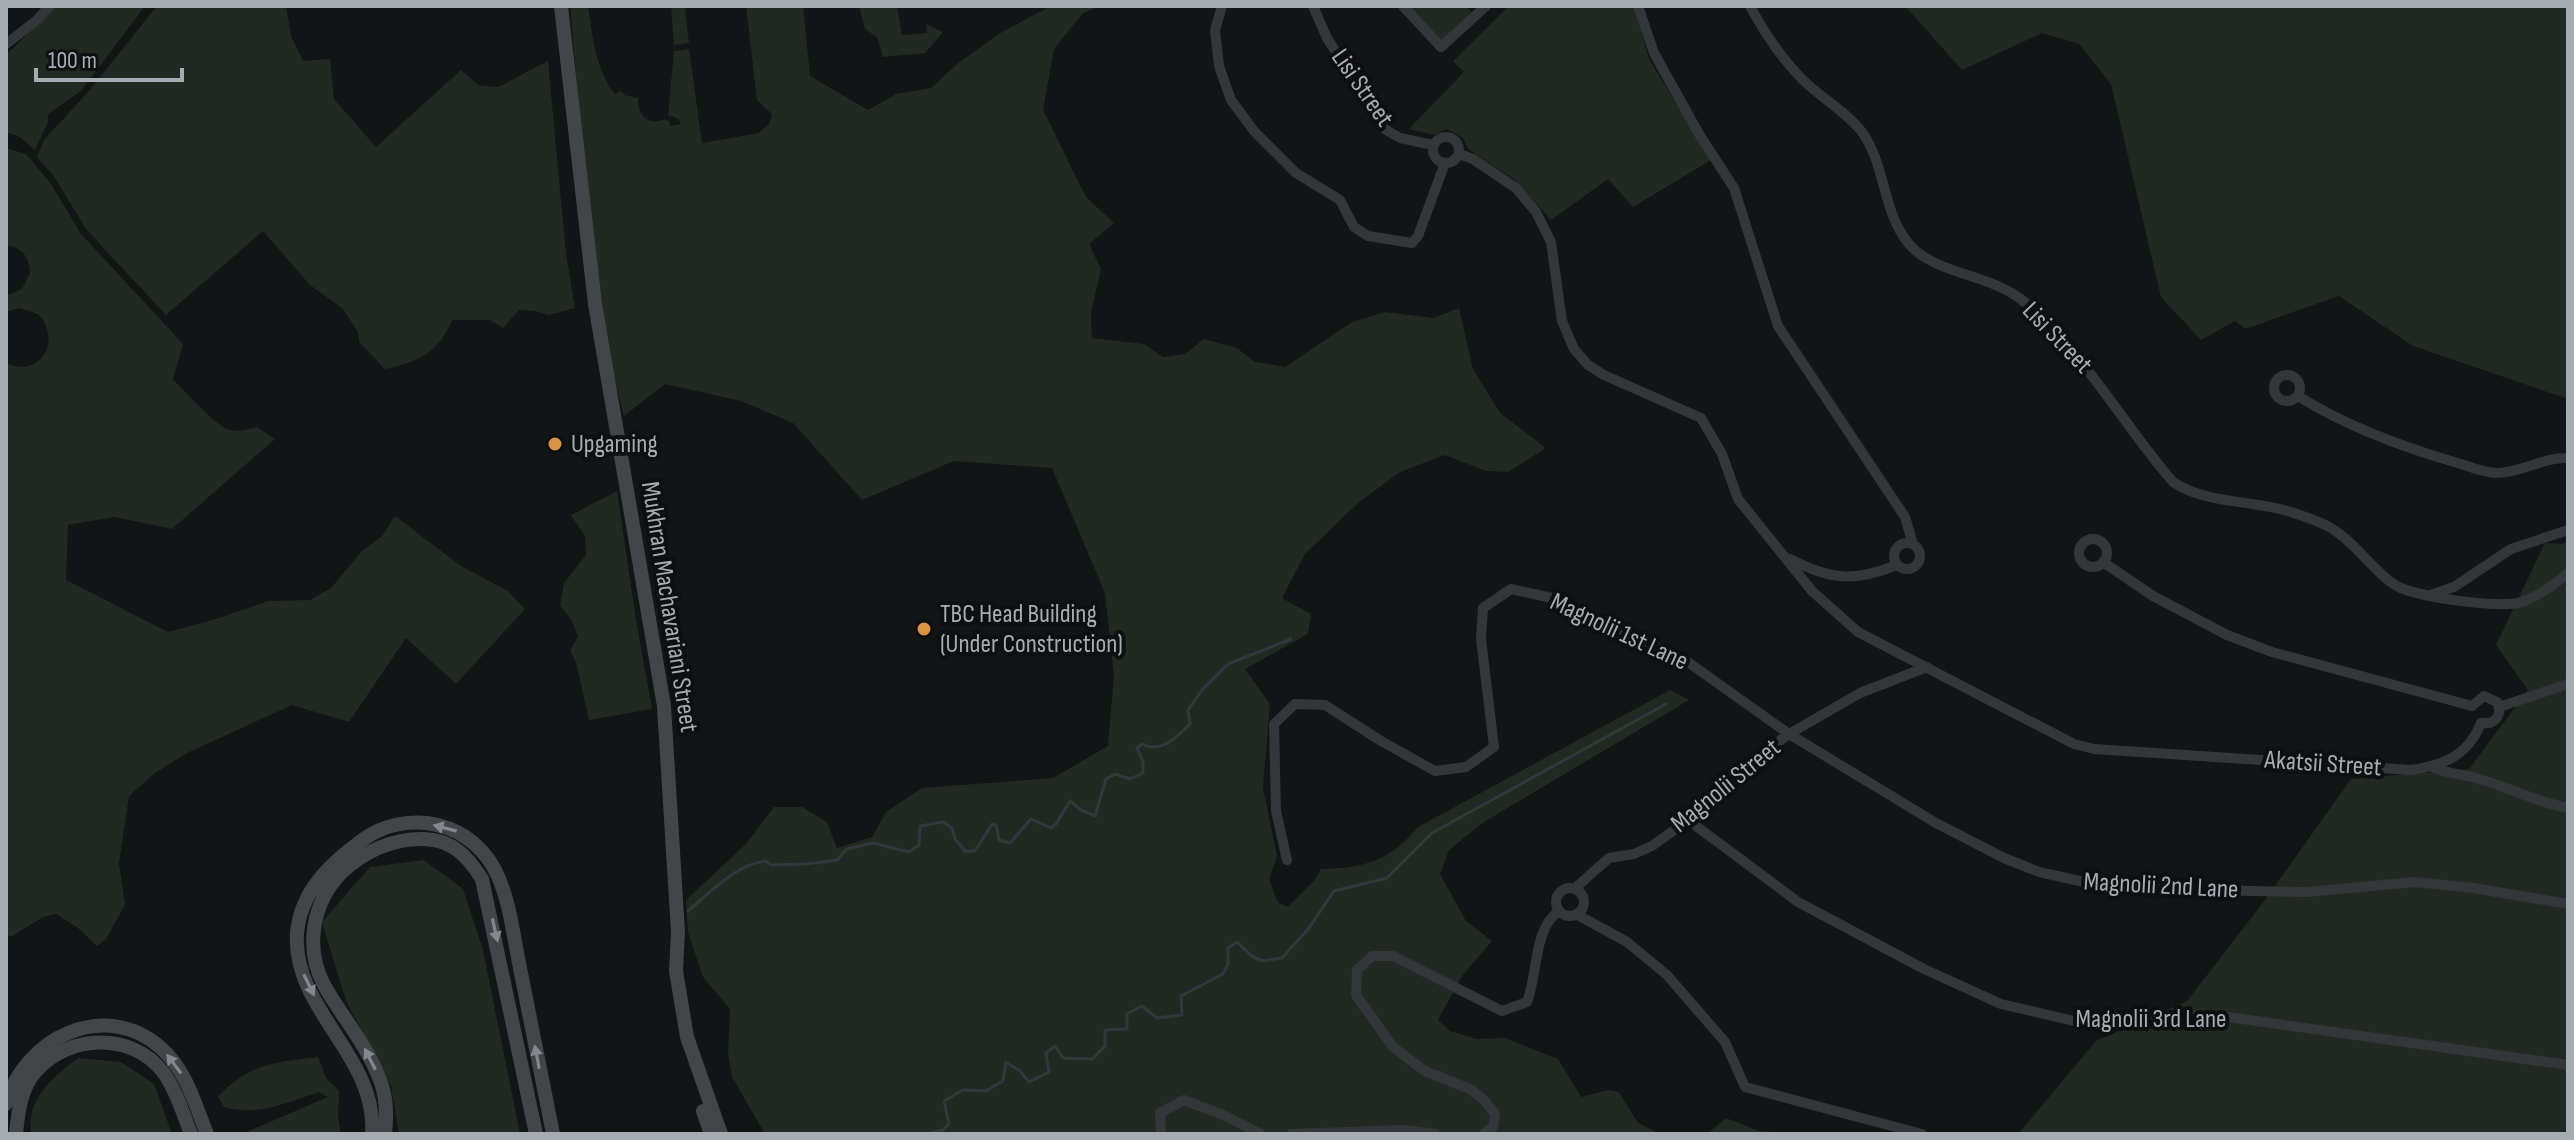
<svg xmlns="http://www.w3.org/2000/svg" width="2574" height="1140" font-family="'Sofia Sans Condensed',sans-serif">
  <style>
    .green { fill: #222922 }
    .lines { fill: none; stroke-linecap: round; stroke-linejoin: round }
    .stream { stroke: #30393e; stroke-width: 3 }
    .street { stroke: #353639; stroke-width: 10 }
    .secondary { stroke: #434549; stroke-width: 14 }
    .oneway { fill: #84888e }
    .poi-dot { fill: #da9346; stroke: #0e0f10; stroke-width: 3 }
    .labels { text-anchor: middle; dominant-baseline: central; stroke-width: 8; stroke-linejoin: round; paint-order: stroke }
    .street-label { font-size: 26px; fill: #a7acb3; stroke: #0e0f10 }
    .poi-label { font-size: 26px; fill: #a7acb3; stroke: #0e0f10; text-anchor: start }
  </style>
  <rect width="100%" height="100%" fill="#131415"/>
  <g class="green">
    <path d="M57,6h88l-64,85 -33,23v8l-13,28 -15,-13 -14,-5v-77z"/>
    <path d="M157,6h129l5,30 12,25 27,-2 4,40 42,48 85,-77 17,15 20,2 50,-26 18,193 9,54 -26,7 -14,-4 -16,-1 -16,18 -13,-8h-38c-13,33 -34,42 -67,49l-26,-27 -1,-10 -16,-24 -32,-23 -47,-54 -97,84 -80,-86 -33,-54 -16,-18 7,-17 44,-48z"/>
    <path d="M570,6h18c5,31 7,63 27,88l6,-3 3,4 14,3c-1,16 10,29 26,21l5,2 1,5 10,-2 -1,-5 -11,-4 6,-64 15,-2 13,94 57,-10 10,-9 3,-10 -15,-14 -11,-94h57l7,70 58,34 28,-16 35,-6 26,-24 45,-32 49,-26h50l-18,7 -29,36 -11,61 43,87 28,26 -25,21 12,25 -10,44 1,25 52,6 19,13 22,-3 19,-15 33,9 18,14 30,5 67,-45 33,-10 48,6 26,-10 14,61 27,44 46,35 -38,24 -22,-1 -41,-16 -45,17 -42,31 -53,51 -23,44 29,16 -3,20 -63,35 25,35 -7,84 14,68 -8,24 9,23 10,4 26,-26 7,-12c43,-1 69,-8 97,-42l252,-137 19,10 -205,122 -35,28 -9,24 26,47 26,20 -30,35 -24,44 12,11 27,8 28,-1 53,21 23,38 27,-7 11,2 19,31 23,11h-896l-33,-57 -4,-24 2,-44 -27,-32 -15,-45 -2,-32 60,-56 28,-37h28l25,15 10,26 35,-11 14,-25 36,-24 131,-10 55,-32 6,-71 -9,-82 -53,-125 -98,-7 -92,39 -69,-77 -52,-22 -76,-17 -41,32c-36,-132 -41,-274 -54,-410z"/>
    <path d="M671,6h14l4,37 -15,2z"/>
    <path d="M859,6h38l5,29 25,-2 -1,-9 17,8 -18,21 -42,4 -6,-20 -12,-8z"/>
    <path d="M1403,6h63l9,10 -34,31z"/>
    <path d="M1509,6h125l15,53 62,101 -78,47 -25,-28 -57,41 -36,-40 -47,-31 -5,-11 -16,-9 -13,6 -25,-6 55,-57 -11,-11z"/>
    <path d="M1905,6h663v393l-155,-53 -74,-50 -94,33 -10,-8 -34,19 -40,-43 -50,-213 -32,-40 -37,-11 -80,37z"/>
    <path d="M6,148l20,6 25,30 30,50 102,110 -10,35c11,12 39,42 52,49 11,5 22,2 32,-1l18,12 -103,90 -58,-12 -46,8 -2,55 102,52 45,-12 56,-19 41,-1 21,-12 31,-37 20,-15 13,-20 66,50 47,25 17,18 -69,75 -50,-46 -57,84 -57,-17 -105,48 -32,20 -26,23 -10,67 6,42 -19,34 -9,7 -19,-18 -22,-14 -13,3 -32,20 -5,-2v-572c34,16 57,-22 32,-49l-19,-6 -13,4v-16l16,-7 8,-16c0,-15 -8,-26 -24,-28z"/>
    <path d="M617,491l19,129 16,89 -63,11 -13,-58 -6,-12 8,-13 -7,-18 -11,-13 4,-23 22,-28 -1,-19 -14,-21z"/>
    <path d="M2568,541v593h-550l78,-93 91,-40 78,-101 86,-121 118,-10 59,-79 -32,-45 49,-102 17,1z"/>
    <path d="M424,860l39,29 20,61 37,184h-121l-8,-48 -45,-85 -24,-79 48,-55z"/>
    <path d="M318,1057l8,21 13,13 -1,27 3,16h-99l86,-37 -9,-5c-31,10 -62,25 -95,15l-6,-11c35,-34 55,-33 100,-39z"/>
    <path d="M78,1058l43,4 33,22 18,50h-141c-5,-36 22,-56 47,-76z"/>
    <path d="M1726,1118l33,13 51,3h-103z"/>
  </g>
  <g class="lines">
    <g class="stream">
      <path d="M688,911c23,-19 48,-47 78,-50l5,4 35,-1 31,-4 10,-11 26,-6 36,9 10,-7 1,-19 23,-4 9,6 3,11 10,12h10l17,-27 4,1 3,15 11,3 21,-24 20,9 5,-4 14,-23 11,9 14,6 11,-37 9,-5 15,5 13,-6v-11l-6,-14 5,-4c19,10 35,-7 48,-20l-2,-14 14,-20 26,-26 63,-25"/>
      <path d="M927,1134l16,-4 6,-6 -5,-23 19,-11 23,1 17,-10 3,-19 14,9 9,11 20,-10 -3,-19 9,-7 8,12 29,1 13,-13v-16l22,-1v-15l15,-8 15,12 25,-3 -1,-19 42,-22 5,-10v-16l9,-6 16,15 10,4 19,-3 27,-30 25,-37 53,-13 45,-45 234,-129"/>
    </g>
    <g class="street">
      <path d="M1222,6l-7,24 4,36 12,34 23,31 42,42 44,27 14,27 14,9 44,7 6,-7 27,-73"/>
      <path d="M1313,6l14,32 59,92 14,8 33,7"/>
      <path d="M1403,6l38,41 45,-41"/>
      <path d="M1638,6l16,47 45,81 35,54 44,138 127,191 8,27"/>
      <path d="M1750,6c14,26 32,53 53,74 18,18 44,32 59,52 24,33 20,80 47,112 25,30 81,30 113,56 63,53 99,122 151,182 36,24 84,17 124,32 11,4 24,8 34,14 25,15 40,41 64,57 19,12 106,24 127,17 17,-6 32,-17 46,-29"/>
      <path d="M6,44l30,-23 14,-15"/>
      <circle cx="1446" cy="150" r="13"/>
      <path d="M1459,154l14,5 43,29 20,24 15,30 11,79 12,28 14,16 16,10 97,43 21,36 16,45 74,92 46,41 216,112 20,5 317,21c33,-5 57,-14 70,-47"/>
      <circle cx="2287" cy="388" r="13"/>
      <path d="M2298,396c49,31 107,52 163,68 12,4 24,9 36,9 25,0 45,-16 71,-15"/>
      <circle cx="2093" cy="553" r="14"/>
      <circle cx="1907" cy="556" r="13"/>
      <path d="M1790,559c40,21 65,23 107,6"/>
      <path d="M2103,562l50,34 74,39 45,17 200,54"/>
      <path d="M2430,595l24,-8 57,-38 57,-19"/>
      <path d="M2472,706l12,-10 13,6c6,13 -2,23 -16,21"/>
      <path d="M2499,707l69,-23"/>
      <path d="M2433,767c13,7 29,7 43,11 32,9 60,24 92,30"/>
      <path d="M1688,820l110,82 126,67 77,35 73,17 82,-6 65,1 347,49"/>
      <path d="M1287,860l-11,-49 -2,-87 21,-20 30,1 56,36 54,30 31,-4 28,-20 -13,-108 2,-31 28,-19 41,9 133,62 104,74 147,89 68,35 35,14 59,13 152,6 57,1 108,-10 58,6 95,16"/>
      <circle cx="1570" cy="902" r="14"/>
      <path d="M1574,889l35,-31 25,-4 18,-8 36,-26 46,-46 55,-40 71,-41 67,-26"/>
      <path d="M1576,914l51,28 40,33 58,67 20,45 177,47"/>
      <path d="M1161,1134l-1,-21 24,-13 39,15 38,19"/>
      <path d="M1291,1134l112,-4 32,4"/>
      <path d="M1483,1134l10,-7 2,-13 -11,-14 -12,-10 -47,-19 -32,-24 -37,-52 1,-25 15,-14h21l109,55 25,-9c11,-27 6,-73 32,-91"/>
    </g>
    <g class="secondary">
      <path d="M561,6l34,298 69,402 14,226 -2,39 11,66 34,97"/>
      <path d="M6,1104c18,-66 99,-106 155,-56 25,22 34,56 46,86"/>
      <path d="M703,1111l8,23"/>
      <path d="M16,1134c2,-22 5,-47 21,-64 33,-36 95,-38 126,2 13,18 20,41 28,62"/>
      <path d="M372,1134c6,-77 -80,-125 -75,-200 3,-43 34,-71 67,-95 18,-13 41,-18 63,-16 29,4 52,19 67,45 16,30 19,67 26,100 11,55 22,111 33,166"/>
      <path d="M385,1134c2,-19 2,-36 -5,-54 -13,-35 -38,-63 -56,-95 -20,-38 -11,-84 18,-113 23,-21 52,-34 83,-33 28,1 43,18 57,40l54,255"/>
    </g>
  </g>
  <defs><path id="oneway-solid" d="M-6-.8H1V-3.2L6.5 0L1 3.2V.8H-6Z" transform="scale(2)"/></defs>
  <g class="oneway">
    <use href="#oneway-solid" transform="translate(445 828) rotate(-165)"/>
    <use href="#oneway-solid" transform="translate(495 930) rotate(77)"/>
    <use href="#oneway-solid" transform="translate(309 985) rotate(64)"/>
    <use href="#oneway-solid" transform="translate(537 1057) rotate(-101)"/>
    <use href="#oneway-solid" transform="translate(370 1059) rotate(-117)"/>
    <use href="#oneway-solid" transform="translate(174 1064) rotate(-127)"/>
  </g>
  <g class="poi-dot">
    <circle cx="555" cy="444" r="8"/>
    <circle cx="924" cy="629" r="8"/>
  </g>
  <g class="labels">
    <g class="street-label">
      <text transform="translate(1362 88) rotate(55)">Lisi Street</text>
      <text transform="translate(2057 338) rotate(46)">Lisi Street</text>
      <text transform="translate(669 607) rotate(81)">Mukhran Machavariani Street</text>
      <text transform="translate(1619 632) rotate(25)">Magnolii 1st Lane</text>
      <text transform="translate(2323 764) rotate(4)">Akatsii Street</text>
      <text transform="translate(1726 786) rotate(-39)">Magnolii Street</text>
      <text transform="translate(2161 886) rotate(3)">Magnolii 2nd Lane</text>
      <text x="2151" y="1019">Magnolii 3rd Lane</text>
    </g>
    <g class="poi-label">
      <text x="571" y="444">Upgaming</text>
      <text x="940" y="614">TBC Head Building<tspan x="940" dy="30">(Under Construction)</tspan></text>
    </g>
  </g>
  <rect width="2574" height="1140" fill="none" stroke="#a7acb3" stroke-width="16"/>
  <path d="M36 68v12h146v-12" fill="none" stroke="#a7acb3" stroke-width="4"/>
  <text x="48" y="68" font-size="24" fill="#a7acb3" stroke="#0e0f10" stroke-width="6" paint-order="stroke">100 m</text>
</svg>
